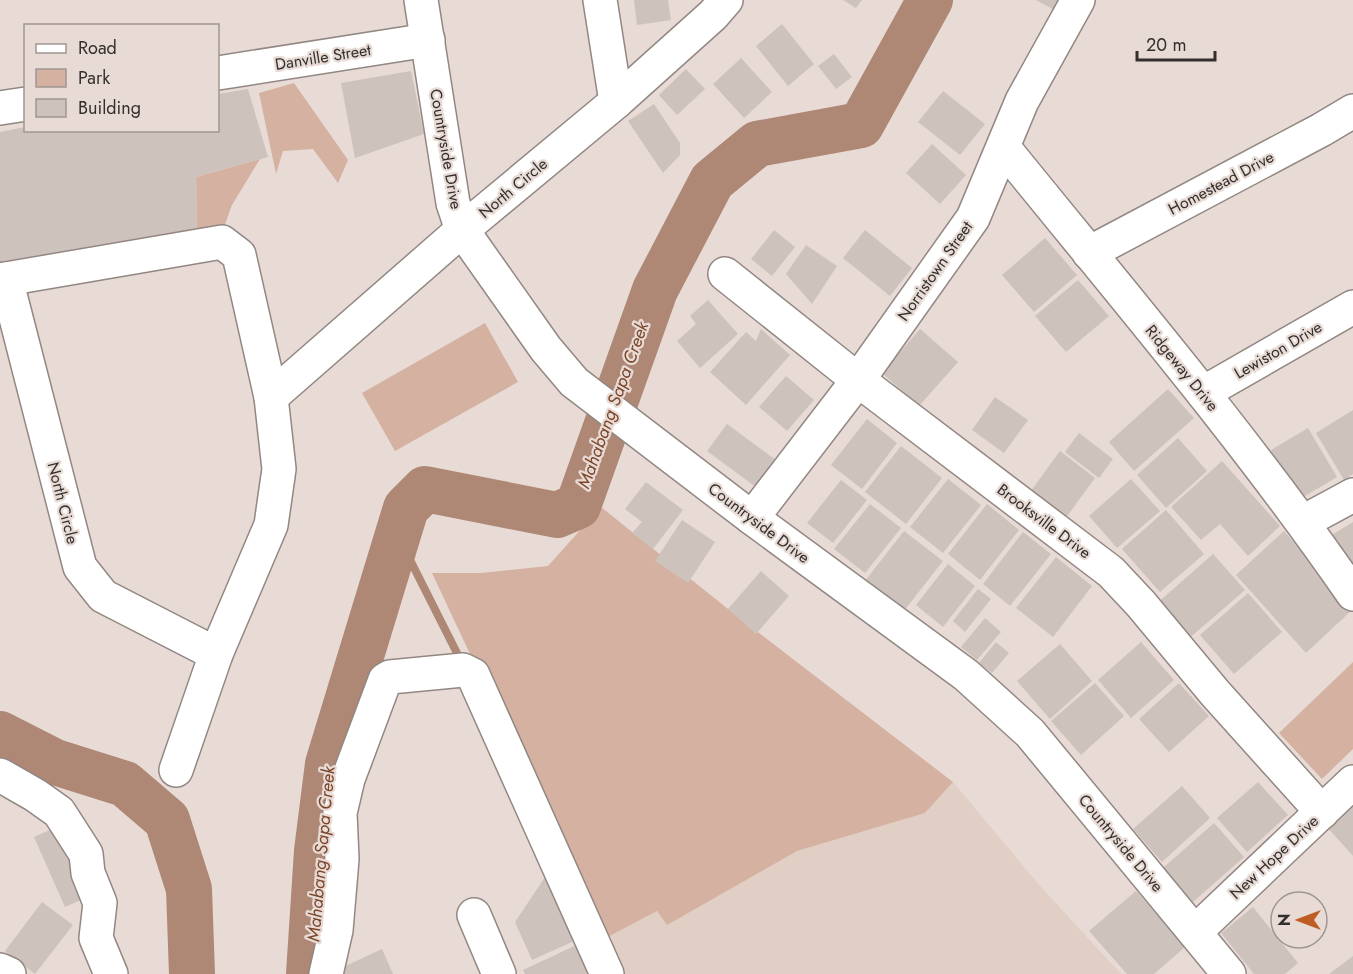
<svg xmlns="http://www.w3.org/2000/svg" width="1353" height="974" font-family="Jost,sans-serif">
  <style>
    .built { fill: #e1cec5 }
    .green { fill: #d4b1a0 }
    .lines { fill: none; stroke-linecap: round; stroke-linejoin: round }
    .stream { stroke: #ae8775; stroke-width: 8 }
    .river { stroke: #ae8775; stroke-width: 46 }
    .building { fill: #cec2bd }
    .minor-casing { stroke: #928782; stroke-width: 36 }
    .minor { stroke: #fff; stroke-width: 33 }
    .labels { text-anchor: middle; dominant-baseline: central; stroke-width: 4.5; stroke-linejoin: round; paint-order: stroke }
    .street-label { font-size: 16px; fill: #332f2c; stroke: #e8dbd6 }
    .water-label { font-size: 18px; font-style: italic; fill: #7b4529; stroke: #e8dbd6 }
  </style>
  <rect width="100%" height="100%" fill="#e8dbd6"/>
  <path class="built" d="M953,782l88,105 80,87h-502l-15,-35 53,-28 10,13 130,-73 128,-38z"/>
  <g class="green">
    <path d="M294,83l54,77 -10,23 -25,-34 -30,2 -7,23 -17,-81z"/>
    <path d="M260,159l-28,46 -11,30h-24l-1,-58z"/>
    <path d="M485,323l33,59 -123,69 -33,-58z"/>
    <path d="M601,507l127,102 225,173 -28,31 -128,38 -130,74 -10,-14 -53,28 -172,-366h49l67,-7z"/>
    <path d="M1353,662v87l-31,30 -43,-46z"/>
  </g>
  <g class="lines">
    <path class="stream" d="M398,536l64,127"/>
    <g class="river">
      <path d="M0,734l55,28 70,22 42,36 22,69 3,85"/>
      <path d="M309,974l8,-123 11,-87 78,-256 19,-19 132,26 21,-9 77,-216 57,-109 45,-37 104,-19 69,-125"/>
    </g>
  </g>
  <g class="building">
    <path d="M634,0h34l3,20 -34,5z"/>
    <path d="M843,0h19l-6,8z"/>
    <path d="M1036,0h29l-7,12z"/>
    <path d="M782,24l32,40 -26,22 -32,-40z"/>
    <path d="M834,54l18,23 -16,12 -18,-23z"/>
    <path d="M741,58l31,34 -28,26 -31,-34z"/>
    <path d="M686,69l19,20 -28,26 -18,-20z"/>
    <path d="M411,71l13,63 -69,24 -14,-75z"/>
    <path d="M248,89l20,68 -72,20 1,58 -197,30v-133l26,-5v3h192v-36z"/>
    <path d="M943,91l42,33 -25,31 -42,-33z"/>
    <path d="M654,104l26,39v12l-17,18 -35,-52z"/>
    <path d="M932,144l34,31 -26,29 -34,-31z"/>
    <path d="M774,230l21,17 -23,29 -21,-17z"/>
    <path d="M865,230l47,38 -22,28 -47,-38z"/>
    <path d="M1045,238l32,37 -43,37 -32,-37z"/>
    <path d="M806,245l31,21 -25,38 -26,-30z"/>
    <path d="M1078,280l31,36 -43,36 -31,-36z"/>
    <path d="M708,300l30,34 -38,34 -23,-27 19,-17 -6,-8z"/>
    <path d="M761,329l29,26 -44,50 -36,-33 36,-40 10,9z"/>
    <path d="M920,329l38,33 -39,44 -37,-33z"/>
    <path d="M786,376l28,24 -27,31 -28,-24z"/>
    <path d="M1168,389l26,29 -60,53 -25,-29z"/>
    <path d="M995,397l33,23 -24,33 -32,-23z"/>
    <path d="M1353,410v64l-9,6 -28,-47z"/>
    <path d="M867,419l30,24 -35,46 -31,-24z"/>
    <path d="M727,424l53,39 -20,27 -53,-39z"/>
    <path d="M1308,428l29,49 -37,22 -29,-49z"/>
    <path d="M1079,433l34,26 -14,19 -34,-26z"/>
    <path d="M1178,438l29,33 -41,37 -29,-33z"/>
    <path d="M901,446l41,32 -36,46 -41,-32z"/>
    <path d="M1060,451l35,27 -30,41 -35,-27z"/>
    <path d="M1222,461l58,65 -32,30 -28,-32 -19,16 -30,-33z"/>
    <path d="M948,479l33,26 -38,48 -33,-26z"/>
    <path d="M1131,479l29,32 -43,37 -28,-32z"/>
    <path d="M841,480l26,20 -34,43 -26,-20z"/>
    <path d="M646,482l37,28 -30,39 -21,-16 10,-11 -17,-13z"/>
    <path d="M870,504l31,24 -36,45 -31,-24z"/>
    <path d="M987,504l32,26 -39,50 -32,-26z"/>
    <path d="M1166,510l38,44 -44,38 -38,-43z"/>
    <path d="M682,520l33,22 -27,41 -33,-22z"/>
    <path d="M1353,522v50l-23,-36z"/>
    <path d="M904,531l39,30 -40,51 -38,-31z"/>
    <path d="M1284,531l69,78 -47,44 -70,-78z"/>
    <path d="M1023,532l28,22 -41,52 -27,-22z"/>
    <path d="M1213,554l32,36 -59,51 -31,-36z"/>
    <path d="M1056,557l36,29 -39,51 -37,-29z"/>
    <path d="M948,564l27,22 -32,41 -27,-22z"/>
    <path d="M761,571l28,25 -33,38 -28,-25z"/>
    <path d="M978,589l13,10 -26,33 -12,-11z"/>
    <path d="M1248,593l34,39 -48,42 -34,-39z"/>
    <path d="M985,618l16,14 -24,28 -16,-13z"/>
    <path d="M996,642l13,11 -17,20 -13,-10z"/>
    <path d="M1141,642l33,38 -43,38 -33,-38z"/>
    <path d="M1060,644l32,37 -42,38 -33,-38z"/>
    <path d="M1095,683l29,33 -43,39 -30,-34z"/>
    <path d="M1179,683l30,33 -40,36 -30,-33z"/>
    <path d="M1258,782l30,33 -41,37 -30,-34z"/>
    <path d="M1182,786l28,32 -48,44 -29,-33z"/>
    <path d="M1353,804v52l-26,-29z"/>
    <path d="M1214,823l30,34 -51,45 -30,-34z"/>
    <path d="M61,825l31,70 -27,12 -31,-70z"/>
    <path d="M551,868l30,70 -49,22 -17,-38z"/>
    <path d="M1136,891l49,56 -31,27h-27l-38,-43z"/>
    <path d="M42,902l31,23 -38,49 -30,-23z"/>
    <path d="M1253,907l45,56 -13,11h-31l-33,-41z"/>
    <path d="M583,942l15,32h-73l-2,-4z"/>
    <path d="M382,949l11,25h-49l-3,-6z"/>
    <path d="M1353,956v18h-24z"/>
  </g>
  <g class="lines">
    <g class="minor-casing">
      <g id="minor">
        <path d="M421,0l32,203 9,27 84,119 28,33 178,136 214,157 64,58 199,241"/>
        <path d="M600,0l16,102"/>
        <path d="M218,73l210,-33"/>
        <path d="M0,108l26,-4"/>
        <path d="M1004,148c119,147 242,291 349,446"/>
        <path d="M1089,253l232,-123 32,-19"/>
        <path d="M725,274l133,106 253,192 30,32 74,89 107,119"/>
        <path d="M6,279l74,288 23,29 113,58"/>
        <path d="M0,280l222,-38 17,13 32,142 8,72 -8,56 -55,129 -40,116"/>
        <path d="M1203,393l150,-86"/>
        <path d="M271,397l191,-167 154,-128 97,-87 13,-15"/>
        <path d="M752,518l106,-138 115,-162 49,-117 56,-101"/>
        <path d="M1303,522l50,-27"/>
        <path d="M0,775l35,20 24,17 27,42 2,19 12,30 -4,35 15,36"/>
        <path d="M474,915l25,59"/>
        <path d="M1195,932l158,-150"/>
        <path d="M0,970l9,4"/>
        <path d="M326,974l10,-44 6,-71 -2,-46 8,-34 37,-99 5,-3 73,-7 10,5 134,299"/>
      </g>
    </g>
    <use href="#minor" class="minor"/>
  </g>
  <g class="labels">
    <g class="street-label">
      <text transform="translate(323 57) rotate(-9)">Danville Street</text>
      <text transform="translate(446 149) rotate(80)">Countryside Drive</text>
      <text transform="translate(1221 183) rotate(-28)">Homestead Drive</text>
      <text transform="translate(513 188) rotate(-40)">North Circle</text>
      <text transform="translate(935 271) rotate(-55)">Norristown Street</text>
      <text transform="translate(1278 350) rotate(-30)">Lewiston Drive</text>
      <text transform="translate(1182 368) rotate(51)">Ridgeway Drive</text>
      <text transform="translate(63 503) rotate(76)">North Circle</text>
      <text transform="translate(1044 521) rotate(37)">Brooksville Drive</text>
      <text transform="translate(759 523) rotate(37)">Countryside Drive</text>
      <text transform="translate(1121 843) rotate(50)">Countryside Drive</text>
      <text transform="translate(1274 857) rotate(-43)">New Hope Drive</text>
    </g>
    <g class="water-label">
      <text transform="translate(613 405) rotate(-70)">Mahabang Sapa Creek</text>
      <text transform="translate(321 854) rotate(-85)">Mahabang Sapa Creek</text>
    </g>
  </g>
  <rect x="24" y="24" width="195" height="108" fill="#e8dbd6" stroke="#a09692" stroke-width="1.5"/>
  <rect x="36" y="44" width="30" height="9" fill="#ffffff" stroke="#a09692" stroke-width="1.5"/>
  <text x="78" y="54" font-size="18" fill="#332f2c">Road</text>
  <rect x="36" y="69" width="30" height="18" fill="#d4b1a0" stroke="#a09692" stroke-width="1.5"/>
  <text x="78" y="84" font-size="18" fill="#332f2c">Park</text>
  <rect x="36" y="99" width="30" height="18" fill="#cec2bd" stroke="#a09692" stroke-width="1.5"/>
  <text x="78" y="114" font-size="18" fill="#332f2c">Building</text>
  <g transform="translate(1299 920) rotate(270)"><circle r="28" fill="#e8dbd6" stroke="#a09692" stroke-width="1.5"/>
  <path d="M0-4.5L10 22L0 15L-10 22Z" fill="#be5c22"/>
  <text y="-9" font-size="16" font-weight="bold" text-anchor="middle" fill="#332f2c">N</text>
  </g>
  <path d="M1137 51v9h78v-9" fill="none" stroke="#332f2c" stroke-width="3"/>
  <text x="1146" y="51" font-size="18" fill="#332f2c" stroke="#e8dbd6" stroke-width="4.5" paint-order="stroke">20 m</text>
</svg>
